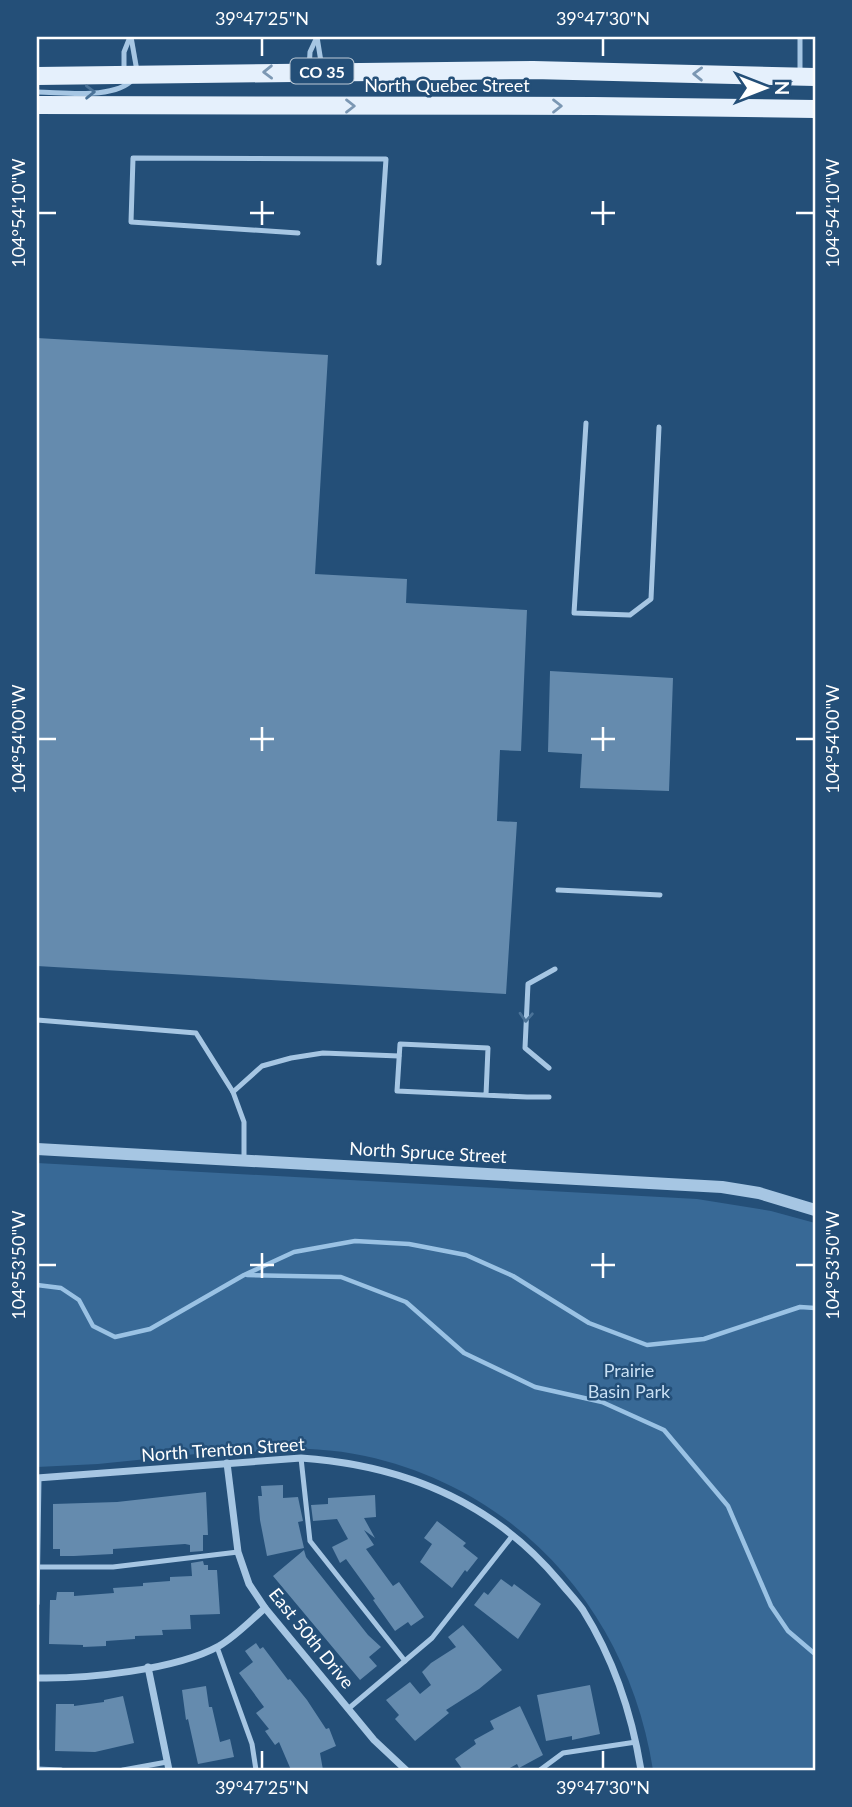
<svg xmlns="http://www.w3.org/2000/svg" width="852" height="1807" font-family="Lato,sans-serif">
  <style>
    .green { fill: #386996 }
    .lines { fill: none; stroke-linecap: round; stroke-linejoin: round }
    .stream { stroke: #9ac2e4; stroke-width: 4.5 }
    .building { fill: #658bae }
    .service { stroke: #a6c6e3; stroke-width: 5 }
    .minor { stroke: #a6c6e3; stroke-width: 7 }
    .tertiary { stroke: #a6c6e3; stroke-width: 12 }
    .primary { stroke: #e5f0fc; stroke-width: 18 }
    .oneway { stroke: #7b97b3 }
    .oneway2 { stroke: #4b7398 }
    .ticks { fill: none; stroke: #fff; stroke-width: 2.5 }
    .labels { text-anchor: middle; dominant-baseline: central; stroke-width: 5; stroke-linejoin: round; paint-order: stroke }
    .shield { fill: #244f78; stroke: #bdcad6; stroke-width: 2 }
    .shield-label { font-size: 16px; font-weight: bold; fill: #fff }
    .street-label { font-size: 18px; fill: #fff; stroke: #244f78 }
    .park-label { font-size: 18px; fill: #c8dff3; stroke: #244f78 }
    .neatline { fill: none; stroke: #fff; stroke-width: 2.5 }
    .ticks-label { font-size: 18px; text-anchor: middle; fill: #fff }
  </style>
  <rect width="100%" height="100%" fill="#244f78"/>
  <path class="green" d="M37,1163l660,36 74,12 44,12v547h-162c-24,-156 -132,-280 -288,-314 -31,-7 -64,-8 -96,-8l-6,3 -62,5 -5,-2 -98,10 -61,3z"/>
  <g class="lines">
    <g class="stream">
      <path d="M247,1275l94,2 65,25 58,51 71,34 67,15 62,28 64,76 43,100 17,25 27,23"/>
      <path d="M37,1285l24,3 18,12 14,26 22,11 35,-8 94,-54 50,-23 61,-11 54,3 57,11 47,21 76,47 58,22 57,-6 96,-32 15,1"/>
    </g>
  </g>
  <g class="building">
    <path d="M37,338l291,17 -13,219 92,5 -1,24 121,7 -6,141 -21,-1 -3,71 20,1 -11,172 -469,-28z"/>
    <path d="M550,671l123,7 -4,113 -89,-3 2,-34 -34,-2z"/>
    <path d="M283,1485v13l15,-1 5,24 -5,1 6,26 -37,8 -7,-36 -2,-24h4l-1,-10z"/>
    <path d="M206,1492l2,43h-5v16l-13,1v-7l-5,-1 -72,5v5l-39,2h-14v-7h-7v-45l64,-2z"/>
    <path d="M375,1495l1,22 -12,1 11,20 -11,-8 10,15 -8,4 27,37 6,-4 25,35 -13,9 -3,-4 -13,9 -22,-31 2,-1 -29,-40 -6,4 -8,-16 16,-8 -11,-20 -24,2 -2,-16 17,-1v-6z"/>
    <path d="M437,1521l29,22 -3,3 15,12 -11,14 -2,-2 -13,18 -32,-26 12,-18 -8,-6z"/>
    <path d="M304,1550l2,7 62,78 13,12 -12,10 8,9 -17,14 -87,-104z"/>
    <path d="M203,1561l1,4h4v5h9l3,44 -30,1 1,14 -29,1 1,5 -28,1v3l-29,2v5l-23,1v-2l-34,-1 1,-44h6l1,-8h17v4l40,-3 -1,-5 30,-2v-3l27,-2v-4l22,-1 -1,-13z"/>
    <path d="M501,1579l11,8 2,-3 27,20 -23,35 -44,-34 10,-13 4,3z"/>
    <path d="M463,1625l39,45 -23,19 -33,21 3,3 -34,28 -20,-22 4,-4 -13,-15 24,-18 10,12 11,-9 -9,-13 9,-9 25,-16 -8,-10z"/>
    <path d="M256,1643l4,6 3,-2 25,33 2,-1 17,21 19,29 3,-1 7,18 -16,7 3,17h-32l-12,-28 -4,3 -10,-14 4,-2 -13,-16 8,-6 -25,-34 14,-11 -8,-11z"/>
    <path d="M590,1685l10,49 -28,6v-4l-26,5 -9,-46z"/>
    <path d="M206,1686l3,21h3l8,35 10,-3 4,18 -36,7 -10,-45 -2,1 -4,-30z"/>
    <path d="M123,1696l11,47 -39,9 -40,-1 1,-47h18v2l30,-4v-2z"/>
    <path d="M520,1706l23,49 -24,13 -2,-4 -11,6h-43l-8,-11 21,-15 -2,-4 20,-11 -4,-8z"/>
  </g>
  <g class="lines">
    <g class="service">
      <path d="M131,37l6,34"/>
      <path d="M317,37l5,31"/>
      <path d="M800,37v35"/>
      <path d="M124,71v-19l6,-15"/>
      <path d="M309,71l1,-19 7,-15"/>
      <path d="M37,92c26,0 78,8 96,-13"/>
      <path d="M298,233l-167,-11 2,-64 253,1 -7,104"/>
      <path d="M586,423l-12,190 56,2 21,-16 8,-172"/>
      <path d="M558,890l102,5"/>
      <path d="M37,1020l159,13 37,59 11,30v38"/>
      <path d="M549,1068l-24,-20 3,-64 27,-15"/>
      <path d="M233,1092l29,-26 29,-8 32,-5 76,3"/>
      <path d="M486,1095l2,-47 -88,-4 -3,47 130,6h22"/>
      <path d="M301,1458l9,83 95,120"/>
      <path d="M37,1567h76l125,-15"/>
      <path d="M37,1604l2,-126"/>
      <path d="M217,1647l35,97 4,26"/>
      <path d="M348,1709l84,-71 81,-103"/>
      <path d="M37,1751v19"/>
      <path d="M37,1769l24,1"/>
      <path d="M123,1770l44,-8"/>
      <path d="M540,1770l23,-17 73,-11"/>
    </g>
    <g class="minor">
      <path d="M227,1463l11,89 11,32 16,24 109,132 32,30"/>
      <path d="M37,1478l264,-20c102,7 191,43 258,123 8,10 17,19 24,29 30,48 49,105 58,160"/>
      <path d="M148,1667l21,103"/>
      <path d="M37,1678c49,1 139,-8 182,-32 17,-10 31,-25 46,-38"/>
    </g>
    <path class="tertiary" d="M37,1149l685,38 37,6 56,17"/>
    <g class="primary">
      <path d="M37,76l496,-6 282,7"/>
      <path d="M37,105l557,1 221,3"/>
    </g>
  </g>
  <defs><path id="oneway-chevron" d="M-2-3.5L2.5 0L-2 3.5" fill="none" stroke-width="1.6" stroke-linecap="round" stroke-linejoin="round" transform="scale(1.75)"/></defs>
  <g class="oneway">
    <use href="#oneway-chevron" transform="translate(268 72) rotate(179)"/>
    <use href="#oneway-chevron" transform="translate(698 74) rotate(-179)"/>
    <use href="#oneway-chevron" transform="translate(350 106)"/>
    <use href="#oneway-chevron" transform="translate(557 106)"/>
  </g>
  <g class="oneway2">
    <use href="#oneway-chevron" transform="translate(90 92) rotate(-1)"/>
    <use href="#oneway-chevron" transform="translate(526 1017) rotate(93)"/>
  </g>
  <path class="ticks" d="M262,38v18M603,38v18M262,201v24M603,201v24M38,213h18M250,213h24M591,213h24M796,213h18M262,727v24M603,727v24M38,739h18M250,739h24M591,739h24M796,739h18M262,1253v25M603,1253v25M38,1265h18M250,1265h24M591,1265h24M796,1265h18M262,1751v18M603,1751v18"/>
  <g class="labels">
    <rect class="shield" x="290.5" y="58.5" width="63" height="25" rx="5"/>
    <g class="shield-label">
      <text x="322" y="71">CO 35</text>
    </g>
    <g class="street-label">
      <text x="447" y="85">North Quebec Street</text>
      <text transform="translate(428 1152) rotate(3)">North Spruce Street</text>
      <text transform="translate(223 1449) rotate(-4)">North Trenton Street</text>
      <text transform="translate(312 1638) rotate(51)">East 50th Drive</text>
    </g>
    <g class="park-label">
      <text x="629" y="1370">Prairie<tspan x="629" dy="21">Basin Park</tspan></text>
    </g>
  </g>
  <rect width="852" height="1807" fill="none" stroke="#244f78" stroke-width="77"/>
  <g transform="translate(765 88) rotate(90)" stroke="#244f78" stroke-width="5" paint-order="stroke">
  <path d="M0-5L12 26L0 18L-12 26Z" fill="#ffffff"/>
  <text y="-10" font-size="19" font-weight="bold" text-anchor="middle" fill="#ffffff">N</text>
  </g>
  <rect x="38" y="38" width="776" height="1731" class="neatline"/>
  <g class="ticks-label">
    <text x="262" y="25">39°47'25"N</text>
    <text x="603" y="25">39°47'30"N</text>
    <text transform="translate(833 213) rotate(-90)" y="6">104°54'10"W</text>
    <text transform="translate(19 213) rotate(-90)" y="6">104°54'10"W</text>
    <text transform="translate(833 739) rotate(-90)" y="6">104°54'00"W</text>
    <text transform="translate(19 739) rotate(-90)" y="6">104°54'00"W</text>
    <text transform="translate(19 1265) rotate(-90)" y="6">104°53'50"W</text>
    <text transform="translate(833 1265) rotate(-90)" y="6">104°53'50"W</text>
    <text x="262" y="1794">39°47'25"N</text>
    <text x="603" y="1794">39°47'30"N</text>
  </g>
</svg>
